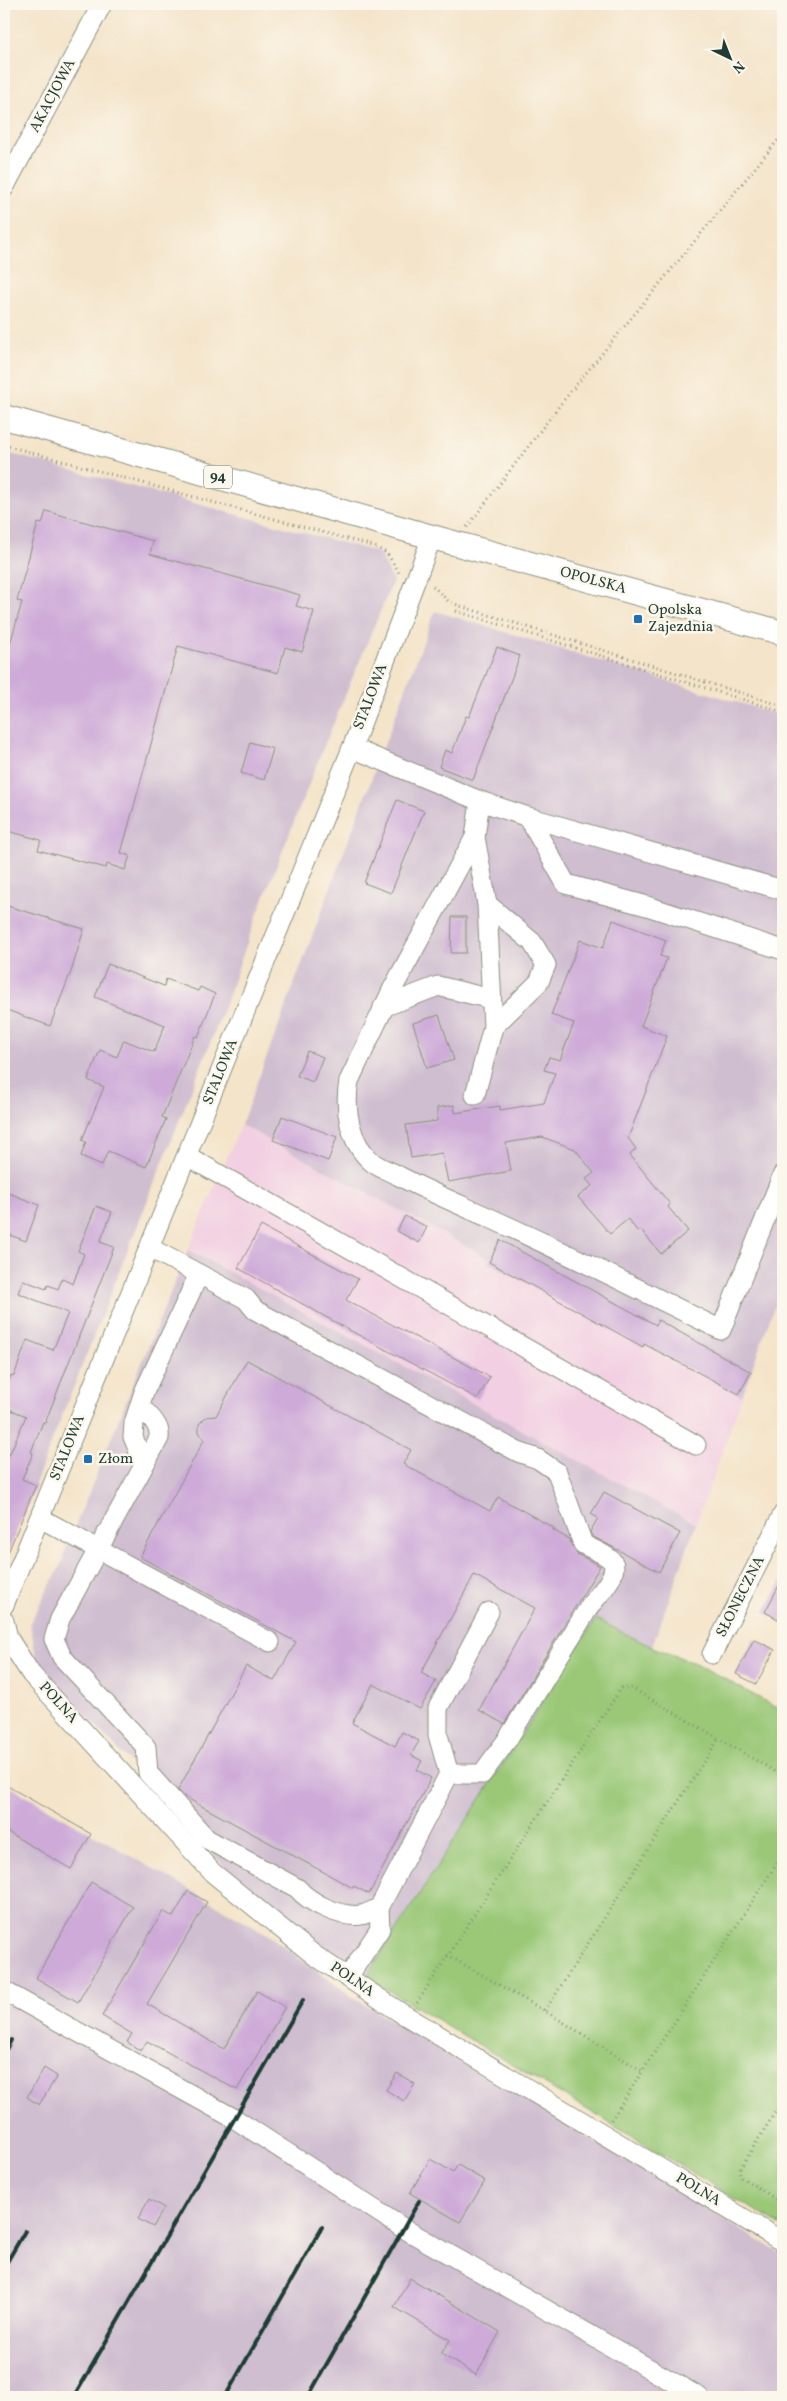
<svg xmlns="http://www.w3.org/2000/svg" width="787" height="2401" font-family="Vollkorn,serif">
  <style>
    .built { fill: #f2cfe2 }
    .industrial { fill: #cfbdd0 }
    .green { fill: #9ac877; stroke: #5c8256 }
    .building { fill: #cdaad8 }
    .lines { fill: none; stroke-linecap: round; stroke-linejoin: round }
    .minor-casing { stroke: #8a907e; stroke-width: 21 }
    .major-casing { stroke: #8a907e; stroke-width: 26 }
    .path { stroke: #8a907e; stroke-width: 3; stroke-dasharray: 1 4; stroke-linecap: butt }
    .minor { stroke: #fff; stroke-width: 19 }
    .major { stroke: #fff; stroke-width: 24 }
    .rail { stroke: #1f3d34; stroke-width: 4 }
    .poi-dot { fill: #1f6fb2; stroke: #fbf7ec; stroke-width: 2 }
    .labels { text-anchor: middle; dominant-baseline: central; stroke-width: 5; stroke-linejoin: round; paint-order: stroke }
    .shield { fill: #fbf7ec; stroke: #61756b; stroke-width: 1 }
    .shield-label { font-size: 14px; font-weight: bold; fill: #1f3d34 }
    .street-label { font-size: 15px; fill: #1f3d34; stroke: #fbf7ec }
    .poi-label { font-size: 15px; fill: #1f3d34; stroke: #fbf7ec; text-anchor: start }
  </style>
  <rect width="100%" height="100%" fill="#fbf7ec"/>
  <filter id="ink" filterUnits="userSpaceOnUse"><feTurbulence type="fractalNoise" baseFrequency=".02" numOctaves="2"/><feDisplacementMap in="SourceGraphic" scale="10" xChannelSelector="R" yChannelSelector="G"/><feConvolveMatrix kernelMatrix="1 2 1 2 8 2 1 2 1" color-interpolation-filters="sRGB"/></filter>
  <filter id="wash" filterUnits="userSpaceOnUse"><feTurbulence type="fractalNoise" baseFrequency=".0096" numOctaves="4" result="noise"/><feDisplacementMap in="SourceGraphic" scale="20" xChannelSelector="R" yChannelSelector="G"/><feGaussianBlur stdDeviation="1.12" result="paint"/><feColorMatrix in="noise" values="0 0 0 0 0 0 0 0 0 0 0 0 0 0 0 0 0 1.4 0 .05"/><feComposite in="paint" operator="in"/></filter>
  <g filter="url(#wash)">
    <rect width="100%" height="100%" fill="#f4e4c9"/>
    <path class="built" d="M241,1125l249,134 -2,3 155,85 1,-2 98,51 -46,128 -508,-274z"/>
    <g class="industrial">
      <path d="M4,452l376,101 13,28 -71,170 -66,167 -36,100 -216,544z"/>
      <path d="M435,611l348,105v566l-41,114 -98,-51 -1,2 -155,-85 2,-3 -249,-134z"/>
      <path d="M188,1250l508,274 -44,123 -56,-28 -230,358 -104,-76 -32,-28 -88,-98 -81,-86 -24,-28 -7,-38 34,-64 -1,-3z"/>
      <path d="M4,1783l263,151 87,64 429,257v142h-779z"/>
    </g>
    <path class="green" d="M596,1619l56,28 43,16 88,48v516l-417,-250z"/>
    <g id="blocks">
      <g class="building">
        <path d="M46,511l107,30 -3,13 150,41 -4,11 18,5 -12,41 -17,-5 -7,26 -100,-27 -57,207 9,3 -5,14 -18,-6 -1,4 -68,-18 3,-10 -37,-10v-165l18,-63 -5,-1 21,-78 4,1z"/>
        <path d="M497,647l23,9 -47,124 -34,-13 6,-17 7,3 14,-37 3,1z"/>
        <path d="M250,742l23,7 -9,31 -23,-7z"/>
        <path d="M397,800l27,11 -33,82 -27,-10z"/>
        <path d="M4,905l80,24 -12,40 -22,57 -46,-17z"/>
        <path d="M452,917h14v36h-15z"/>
        <path d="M613,920l53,20 -6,16 7,2 -26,68 26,10 -39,102 8,11 -6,6 40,49 -2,3 20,24 -27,23 -20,-24 -3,2 -10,-13 -18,15 -32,-37 14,-11 -6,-7 8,-6 -19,-24 -33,-12 -36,6 5,28 -63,11 -6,-29 -31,5 -5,-33 31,-4v-13l17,-3 1,8 45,-7v4l44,-7 11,-30 -11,-3 5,-13 11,3 14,-37 -23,-8 29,-75 23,8z"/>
        <path d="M108,964l56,22 2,-7 32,12 2,-4 15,7 -17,43 -3,-1 -33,81 4,2 -20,48 -38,-16 -6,14 -21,-9 5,-14 -4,-2 22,-53 -16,-7 12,-30 17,7 7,-17 30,12 11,-27 -70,-28z"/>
        <path d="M439,1015l15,45 -27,8 -14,-45z"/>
        <path d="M307,1051l16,6 -10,25 -16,-6z"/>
        <path d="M282,1116l55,21 -9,24 -55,-21z"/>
        <path d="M4,1191l35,14 -13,36 -22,-8z"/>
        <path d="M96,1206l16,6 -12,30 14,5 -69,176 -2,-1 -12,30 2,1 -11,26 14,6 -32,77v-95l22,-51 -22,-9v-28l5,2 2,-6 3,1 13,-36 26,10 15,-37 -50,-20 5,-13 23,9 2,-4 10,4 4,-10 11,5 11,-30 -6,-3z"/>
        <path d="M405,1216l22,11 -8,16 -22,-12z"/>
        <path d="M261,1226l97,53 -12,21 144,77 -12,22 -127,-68 -113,-63z"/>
        <path d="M500,1240l156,85 2,-5 93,52 -12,22 -95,-50 -1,3 -154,-85z"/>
        <path d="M247,1360l164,90 -8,14 87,47 8,-14 56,31 -1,2 16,9 8,15 23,12 -96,158 -25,-14 56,-102 -61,-33 -53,98 15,8 -16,28 -47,-25 -21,39 43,23 7,-14 17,9 -8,14 11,6 -5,9 14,8 -62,116 -15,-8 -1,2 -168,-91 -7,-7 68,-124 28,15 22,-39 -156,-85 64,-117 -5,-8v-8l7,-7 10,-1z"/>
        <path d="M604,1492l76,41 -21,39 -67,-36 -2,-4 8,-14 -7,-4z"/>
        <path d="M783,1578v44l-18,-10z"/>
        <path d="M754,1639l21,11 -19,34 -20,-10z"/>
        <path d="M4,1784l87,50 -20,35 -67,-39z"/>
        <path d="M91,1882l42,25 -55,95 -42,-24z"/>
        <path d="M188,1891l19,11 -60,102 77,45 33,-58 28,16 -48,83 -90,-49 -6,10 -14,-9 5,-8 -30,-18 61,-105 10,6z"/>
        <path d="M44,2068l13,8 -18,29 -12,-8z"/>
        <path d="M397,2073l18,11 -11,17 -18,-11z"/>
        <path d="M430,2159l23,13 5,-7 27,16 -25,41 -50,-29z"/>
        <path d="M149,2199l15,9 -11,19 -15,-8z"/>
        <path d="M410,2278l90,54 -24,43 -35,-21 9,-14 -56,-33z"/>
      </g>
    </g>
  </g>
  <g filter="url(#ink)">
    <use href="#blocks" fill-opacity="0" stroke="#8a907e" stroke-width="1"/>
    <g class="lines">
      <g class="minor-casing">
        <g id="minor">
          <path d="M4,188l98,-184"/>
          <path d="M352,748l128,53 48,16 255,73"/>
          <path d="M480,801l-5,36 -82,151 -44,93c-5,28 0,61 23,81 7,6 18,9 27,14 30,16 62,29 93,43 77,35 153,73 229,111l62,-156"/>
          <path d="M528,817l38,67 81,22 136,44"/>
          <path d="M475,837l12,67 6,123 -18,68"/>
          <path d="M487,904l45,38 14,23 -7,17 -46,45"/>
          <path d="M383,1007l55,-21 53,13"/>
          <path d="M187,1156l509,289"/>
          <path d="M150,1248l49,26"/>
          <path d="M141,1407c8,9 20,18 18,31l-99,181 -6,20 8,18 84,90 2,26 59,66 90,49c13,15 43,30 64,27 6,-1 13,-5 18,-7l70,-134 -11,-39v-27l51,-96"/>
          <path d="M144,1464l-11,-27 1,-14 10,-31 55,-118 47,25 9,11 263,142 20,7 19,13 26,72c8,5 21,9 28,16 11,11 -13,36 -20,44l-84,136 -25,34h-33"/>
          <path d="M40,1518l230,124"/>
          <path d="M4,1605l348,-857 80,-211"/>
          <path d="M4,1621l4,17 23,36 182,199 101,82 84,56 385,231"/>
          <path d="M712,1654l71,-140"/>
          <path d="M348,1977l32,-48 -1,-21"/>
          <path d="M4,1991l231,128 168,109 296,169"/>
        </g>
      </g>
      <g class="major-casing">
        <path id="major" d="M4,417l428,120 351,96"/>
      </g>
      <g class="path">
        <path d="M4,445l369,101 14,7 12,20"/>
        <path d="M467,527l96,-126 220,-267"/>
        <path d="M433,586l15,15 12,5 323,100"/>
        <path d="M456,611l327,101"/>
        <path d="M447,1955l98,56 97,60"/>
        <path d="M417,2003l204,-315h11l151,88"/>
        <path d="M545,2011l174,-273"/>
        <path d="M783,2100l-44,70 2,7 42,27"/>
        <path d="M611,2120l172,-266"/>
      </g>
      <use href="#minor" class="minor"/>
      <use href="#major" class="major"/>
      <g class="rail">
        <path d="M4,2053l7,-13"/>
        <path d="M4,2267l21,-36"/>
        <path d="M74,2397l229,-397"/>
        <path d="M225,2397l97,-170"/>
        <path d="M308,2397l111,-196"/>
      </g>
    </g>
  </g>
  <g class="poi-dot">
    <rect x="633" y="614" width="10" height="10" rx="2.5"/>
    <rect x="83" y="1454" width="10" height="10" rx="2.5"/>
  </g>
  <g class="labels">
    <rect class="shield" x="204" y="465.5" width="28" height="23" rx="4"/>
    <g class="shield-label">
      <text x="218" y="477">94</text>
    </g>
    <g class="street-label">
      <text transform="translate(53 96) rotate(-62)">AKACJOWA</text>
      <text transform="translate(593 581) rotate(15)">OPOLSKA</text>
      <text transform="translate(371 697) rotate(-69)">STALOWA</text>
      <text transform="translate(221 1072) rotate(-68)">STALOWA</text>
      <text transform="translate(68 1448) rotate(-68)">STALOWA</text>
      <text transform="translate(741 1597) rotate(-63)">SŁONECZNA</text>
      <text transform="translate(58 1703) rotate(48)">POLNA</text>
      <text transform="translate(352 1980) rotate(34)">POLNA</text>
      <text transform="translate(698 2190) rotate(31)">POLNA</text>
    </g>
    <g class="poi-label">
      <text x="648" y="610">Opolska<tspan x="648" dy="17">Zajezdnia</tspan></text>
      <text x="98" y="1459">Złom</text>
    </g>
  </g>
  <rect width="787" height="2401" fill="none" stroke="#fbf7ec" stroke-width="20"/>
  <g transform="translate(730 58) rotate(137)" stroke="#fbf7ec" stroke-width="4" paint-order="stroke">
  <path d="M0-4L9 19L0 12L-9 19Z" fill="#1f3d34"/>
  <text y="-8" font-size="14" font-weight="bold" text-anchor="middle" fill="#1f3d34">N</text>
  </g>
</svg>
